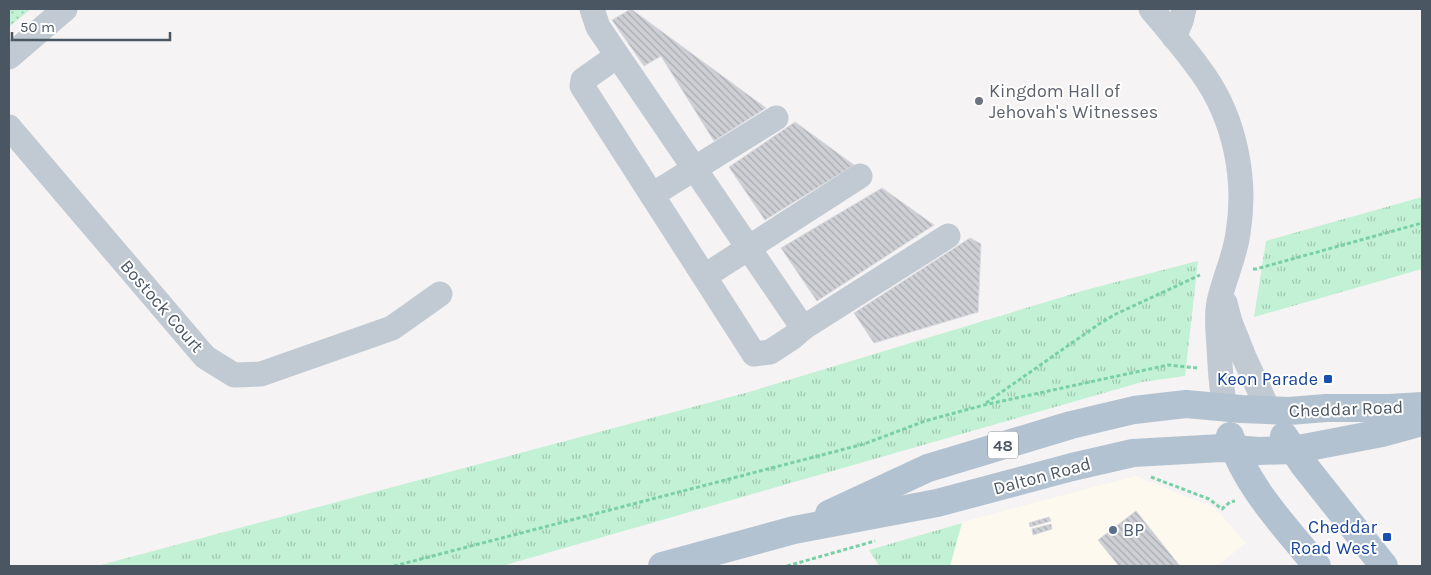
<svg xmlns="http://www.w3.org/2000/svg" width="1431" height="575" font-family="Karla,sans-serif">
  <style>
    .commercial { fill: #fdf9ef }
    .grass { fill: url(#grass-tufts) }
    .park { fill: url(#park-dots) }
    .building { fill: url(#building-back-hatch); stroke: #d7d9de }
    .lines { fill: none; stroke-linecap: round; stroke-linejoin: round }
    .path { stroke: #7ad0a6; stroke-width: 3; stroke-dasharray: 4 2.5; stroke-linecap: butt }
    .minor { stroke: #c1cad2; stroke-width: 25 }
    .major { stroke: #b3c2d1; stroke-width: 28 }
    .worship-dot { fill: #6b7280; stroke: #fff; stroke-width: 2 }
    .transit-dot { fill: #1a4fb4; stroke: #fff; stroke-width: 2 }
    .service-dot { fill: #5c6f8a; stroke: #fff; stroke-width: 2 }
    .labels { text-anchor: middle; dominant-baseline: central; stroke-width: 4; stroke-linejoin: round; paint-order: stroke }
    .shield { fill: #fff; stroke: #808990; stroke-width: 1 }
    .shield-label { font-size: 16px; font-weight: bold; fill: #4a5661 }
    .worship-label { font-size: 18px; fill: #5b616d; stroke: #fff; text-anchor: start }
    .street-label { font-size: 18px; fill: #4a5661; stroke: #fff }
    .transit-label { font-size: 18px; fill: #164399; stroke: #fff; text-anchor: end }
    .service-label { font-size: 18px; fill: #4e5e75; stroke: #fff; text-anchor: start }
  </style>
  <defs>
    <pattern id="grass-tufts" width="24" height="20" patternUnits="userSpaceOnUse" patternTransform="scale(1.25)"><rect width="24" height="20" fill="#c3f1d5"/><path d="M3 7l-1-3M5 7V3M7 7l1-3M15 17l-1-3M17 17v-4M19 17l1-3" fill="none" stroke="#a0c6b0"/></pattern>
    <pattern id="park-dots" width="8" height="8" patternUnits="userSpaceOnUse" patternTransform="scale(1.25)"><rect width="8" height="8" fill="#c3f1d5"/><path d="M2 2h.1M6 6h.1" fill="none" stroke="#a0c6b0" stroke-width="1.8" stroke-linecap="round"/></pattern>
    <pattern id="building-back-hatch" width="6" height="6" patternUnits="userSpaceOnUse" patternTransform="scale(1.25)"><rect width="6" height="6" fill="#cdcfd5"/><path d="M-1 5l2 2M0 0l6 6M5-1l2 2" fill="none" stroke="#a8abb0"/></pattern>
  </defs>
  <rect width="100%" height="100%" fill="#f5f3f3"/>
  <path class="commercial" d="M1135,476l80,32 31,35 -29,23h-339l-9,-16 112,-33z"/>
  <g class="grass">
    <path d="M1422,197v72l-168,48 12,-76z"/>
    <path d="M1198,261l-13,115 -43,6 -640,184h-405l652,-174 340,-103z"/>
    <path d="M962,523l-12,43h-71l-10,-16z"/>
  </g>
  <path class="park" d="M9,9h22l-21,17z"/>
  <g class="building">
    <path d="M631,9l135,99 -52,33 -53,-85 -17,10 -32,-46z"/>
    <path d="M795,122l59,43 -89,55 -36,-53z"/>
    <path d="M882,188l52,37 -117,76 -36,-53z"/>
    <path d="M970,238l11,6 -3,68 -104,31 -20,-30z"/>
    <path d="M1136,511l43,54 -2,1h-58l-21,-26z"/>
    <path d="M1049,517l2,4 -21,6 -1,-4z"/>
    <path d="M1051,524l1,5 -19,6 -1,-6z"/>
  </g>
  <g class="lines">
    <g class="path">
      <path d="M1253,269h3l166,-46"/>
      <path d="M986,403l113,-79 17,-10 84,-39"/>
      <path d="M1151,477l58,22 13,10 8,-7 5,-1"/>
      <path d="M394,566l470,-122 61,-23 59,-16 184,-40 29,3"/>
      <path d="M787,566l88,-25"/>
    </g>
    <g class="minor">
      <path d="M592,9l6,18 205,301 -10,9 -23,15 -16,2 -172,-268 1,-6 34,-24"/>
      <path d="M1151,9c18,21 36,42 52,65 32,45 44,105 35,159 -3,24 -14,45 -19,69 -3,15 -1,30 0,45 1,20 2,41 6,61"/>
      <path d="M1174,37l7,-16 3,-12"/>
      <path d="M9,57l56,-48"/>
      <path d="M9,127l196,230 29,18 27,-1 131,-46 48,-34"/>
      <path d="M652,195l124,-77"/>
      <path d="M705,276l155,-100"/>
      <path d="M1225,303l5,19 14,35 25,54"/>
      <path d="M803,328l145,-92"/>
    </g>
    <g class="major">
      <path d="M1230,436c16,51 55,90 87,130"/>
      <path d="M1284,436l19,28 81,102"/>
      <path d="M829,514l99,-46 143,-43 63,-15 52,-6 55,5 48,2 37,-3h63l33,-2"/>
      <path d="M662,566l132,-36 143,-27 135,-36 61,-14 89,-5 37,3 34,-1 89,-17 40,-11"/>
    </g>
  </g>
  <circle class="worship-dot" cx="979" cy="101" r="5"/>
  <g class="transit-dot">
    <rect x="1323" y="374" width="10" height="10" rx="2.5"/>
    <rect x="1382" y="532" width="10" height="10" rx="2.5"/>
  </g>
  <circle class="service-dot" cx="1113" cy="530" r="5"/>
  <g class="labels">
    <rect class="shield" x="988" y="431.5" width="30" height="27" rx="4"/>
    <g class="shield-label">
      <text x="1003" y="445">48</text>
    </g>
    <g class="worship-label">
      <text x="989" y="91">Kingdom Hall of<tspan x="989" dy="21">Jehovah's Witnesses</tspan></text>
    </g>
    <g class="street-label">
      <text transform="translate(162 306) rotate(49)">Bostock Court</text>
      <text transform="translate(1346 409) rotate(-2)">Cheddar Road</text>
      <text transform="translate(1042 476) rotate(-15)">Dalton Road</text>
    </g>
    <g class="transit-label">
      <text x="1318" y="379">Keon Parade</text>
      <text x="1377" y="527">Cheddar<tspan x="1377" dy="21">Road West</tspan></text>
    </g>
    <g class="service-label">
      <text x="1123" y="530">BP</text>
    </g>
  </g>
  <rect width="1431" height="575" fill="none" stroke="#4a5661" stroke-width="20"/>
  <path d="M12 32v8h158v-8" fill="none" stroke="#4a5661" stroke-width="2.5"/>
  <text x="20" y="32" font-size="15" fill="#4a5661" stroke="#ffffff" stroke-width="4" paint-order="stroke">50 m</text>
</svg>
